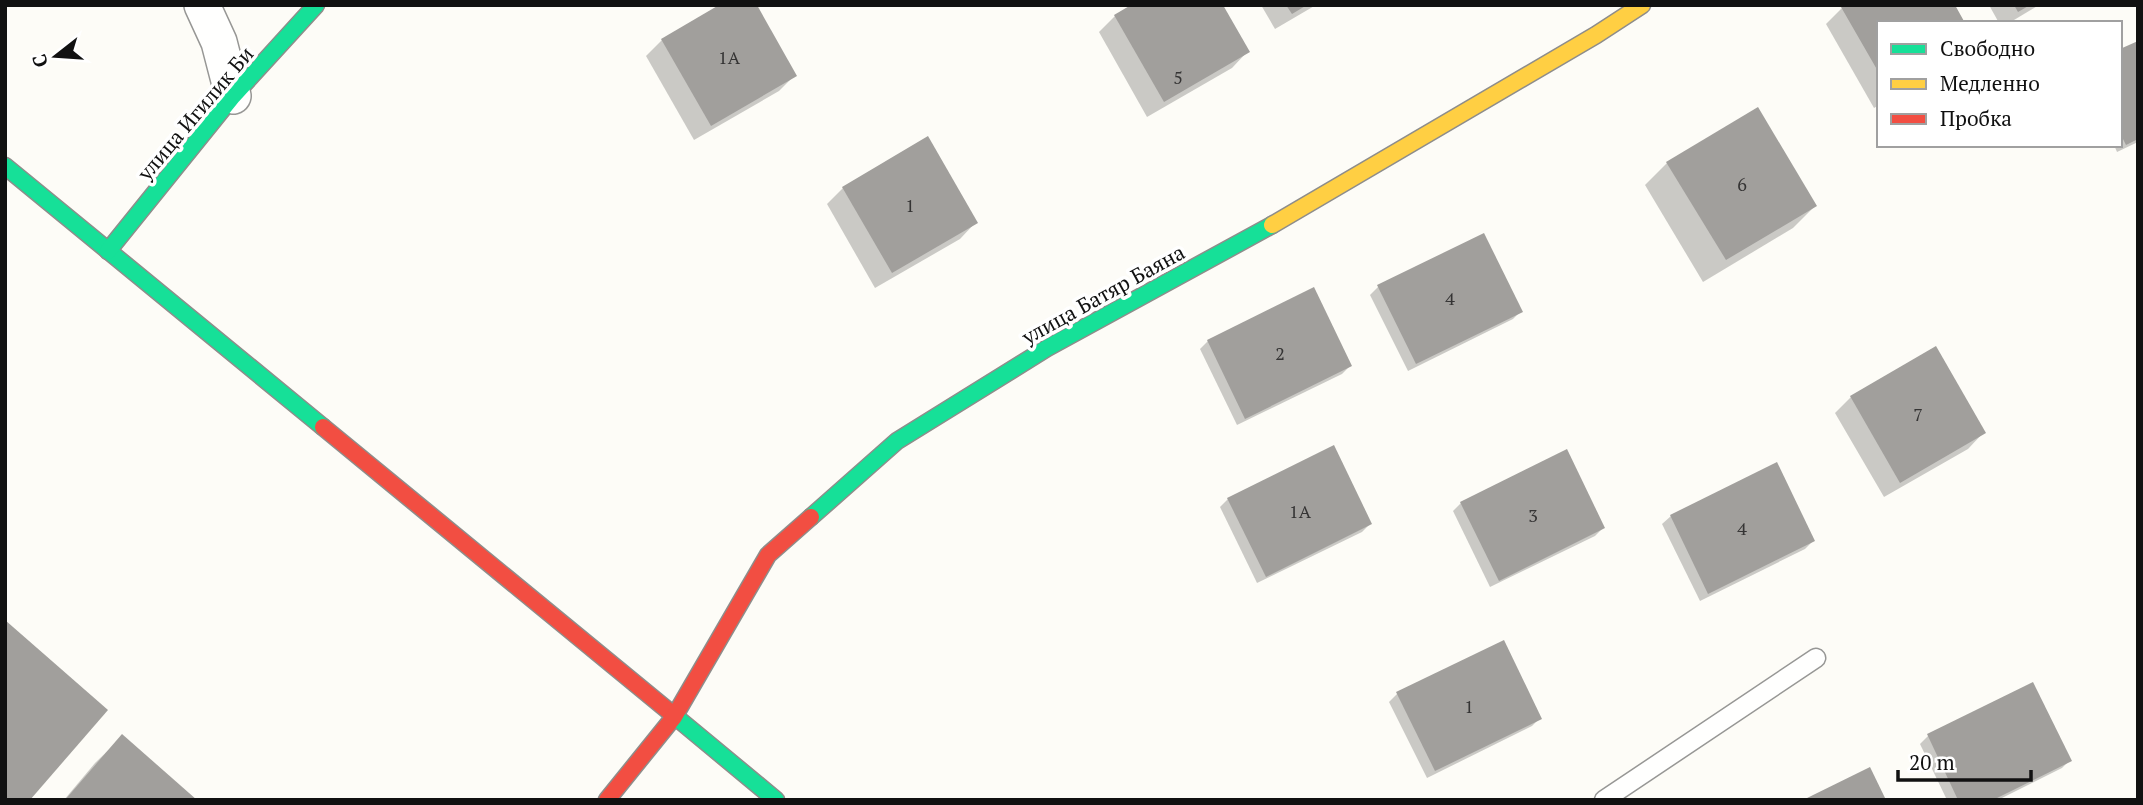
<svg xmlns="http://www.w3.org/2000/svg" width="2143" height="805" font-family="'PT Serif',serif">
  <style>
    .shadow { fill: #0003 }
    .building { fill: #a19f9c }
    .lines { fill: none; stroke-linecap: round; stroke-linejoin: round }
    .lane-casing { stroke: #979795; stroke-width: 21 }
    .street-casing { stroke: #979795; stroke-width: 38 }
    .fast-casing { stroke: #8e8d8b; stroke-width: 19 }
    .slow-casing { stroke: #8e8d8b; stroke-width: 19 }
    .jam-casing { stroke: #8e8d8b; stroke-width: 19 }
    .lane { stroke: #fffffe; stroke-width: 18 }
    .street { stroke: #fffffe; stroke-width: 35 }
    .fast { stroke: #16e098; stroke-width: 16 }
    .slow { stroke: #ffcf43; stroke-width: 16 }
    .jam { stroke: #f24e42; stroke-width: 16 }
    .labels { text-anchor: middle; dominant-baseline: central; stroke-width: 7; stroke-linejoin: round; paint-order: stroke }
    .number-label { font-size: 18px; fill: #353434 }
    .street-label { font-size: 21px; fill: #111; stroke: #fff }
  </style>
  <rect width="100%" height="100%" fill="#fdfcf7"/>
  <g class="shadow">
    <path d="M1261,5h55l-41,24z"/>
    <path d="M1989,5h50l-30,18h-10z"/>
    <path d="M1842,8l37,15v82l-5,3 -48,-84z"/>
    <path d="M1115,16l133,35 -16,17 -85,49 -48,-85z"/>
    <path d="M662,40l133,35 -16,16 -85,49 -48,-84z"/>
    <path d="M2138,43v99l-21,10 -3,-7h6v-94z"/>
    <path d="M1667,163l148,43 -22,22 -90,54 -58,-97z"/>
    <path d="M843,188l133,34 -16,17 -85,49 -48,-84z"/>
    <path d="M1378,287l143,24 -8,8 -105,52 -38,-76z"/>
    <path d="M1208,341l142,25 -8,8 -105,51 -37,-76z"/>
    <path d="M1935,348l49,84 -16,17 -84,48 -49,-84 16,-16z"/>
    <path d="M1776,465l37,76 -8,8 -105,52 -38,-77 9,-8z"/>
    <path d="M1228,499l142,25 -8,8 -105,51 -37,-76z"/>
    <path d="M1461,503l142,25 -8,8 -105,51 -37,-76z"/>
    <path d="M2033,684l37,76 -8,8 -64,32h-51l-27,-56 8,-8z"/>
    <path d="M1397,694l143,24 -8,8 -105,52 -38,-76z"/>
    <path d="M122,737l73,63h-131l31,-37z"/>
  </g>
  <g class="building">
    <path d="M719,5h38l40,71 -86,50 -50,-87z"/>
    <path d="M1131,5h92l27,47 -86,50 -50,-87z"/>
    <path d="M1286,5h21l-15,9z"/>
    <path d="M1843,5h112l10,18h-86v50l-38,-66z"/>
    <path d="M2014,5h16l-12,7z"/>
    <path d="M2138,41v98l-12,6 -6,-12v-84z"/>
    <path d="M1758,107l59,99 -91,54 -60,-98z"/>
    <path d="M928,136l50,87 -86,50 -50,-86z"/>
    <path d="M1484,233l39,79 -107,52 -39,-79z"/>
    <path d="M1314,287l38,79 -107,53 -38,-79z"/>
    <path d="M1936,346l50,87 -86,50 -50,-87z"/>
    <path d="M1334,445l38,79 -106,53 -39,-79z"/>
    <path d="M1567,449l38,79 -106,53 -39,-79z"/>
    <path d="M1777,462l38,79 -107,53 -38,-79z"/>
    <path d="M5,620l103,90 -78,90h-25z"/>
    <path d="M1504,640l38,79 -107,52 -39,-79z"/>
    <path d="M2033,682l39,79 -79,39h-35l-31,-66z"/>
    <path d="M122,734l75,66h-132z"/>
    <path d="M1870,767l16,33h-83z"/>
  </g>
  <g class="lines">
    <g class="lane-casing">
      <path id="lane" d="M1604,800l212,-142"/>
    </g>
    <g class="street-casing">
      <path id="street" d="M202,5l17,37 14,54"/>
    </g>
    <g class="fast-casing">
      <g id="fast">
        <path d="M5,166l318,261"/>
        <path d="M108,251l125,-155 83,-91"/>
        <path d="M811,517l86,-76 150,-93 225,-123"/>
        <path d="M671,713l105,87"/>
      </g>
    </g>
    <g class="slow-casing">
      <path id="slow" d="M1272,225l324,-190 46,-30"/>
    </g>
    <g class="jam-casing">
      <g id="jam">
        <path d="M323,427l348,286"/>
        <path d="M607,800l67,-83 94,-162 43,-38"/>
      </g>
    </g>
    <use href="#lane" class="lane"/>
    <use href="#street" class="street"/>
    <use href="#fast" class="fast"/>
    <use href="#slow" class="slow"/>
    <use href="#jam" class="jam"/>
  </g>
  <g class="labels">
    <g class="number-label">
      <text x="729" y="57">1А</text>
      <text x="1178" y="77">5</text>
      <text x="1742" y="184">6</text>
      <text x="910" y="205">1</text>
      <text x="1450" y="298">4</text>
      <text x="1280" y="353">2</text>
      <text x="1918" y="414">7</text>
      <text x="1300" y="511">1А</text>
      <text x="1533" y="515">3</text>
      <text x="1742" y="528">4</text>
      <text x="1469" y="706">1</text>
    </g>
    <g class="street-label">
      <text transform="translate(195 113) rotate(-50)">улица Игилик Би</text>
      <text transform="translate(1103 294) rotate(-29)">улица Батяр Баяна</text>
    </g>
  </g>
  <rect width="2143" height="805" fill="none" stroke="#111111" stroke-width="14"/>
  <rect x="1877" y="21" width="245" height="126" fill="#ffffff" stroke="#a0a0a0" stroke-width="2"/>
  <rect x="1891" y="44" width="35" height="10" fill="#16e098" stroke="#a0a0a0" stroke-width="2"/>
  <text x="1940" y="56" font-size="21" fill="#111111">Свободно</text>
  <rect x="1891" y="79" width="35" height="10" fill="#ffcf43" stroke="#a0a0a0" stroke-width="2"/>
  <text x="1940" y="91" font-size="21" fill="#111111">Медленно</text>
  <rect x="1891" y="114" width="35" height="10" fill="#f24e42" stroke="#a0a0a0" stroke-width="2"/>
  <text x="1940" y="126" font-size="21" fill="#111111">Пробка</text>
  <g transform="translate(56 56) rotate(253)" stroke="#ffffff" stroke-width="5" paint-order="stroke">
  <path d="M0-5L12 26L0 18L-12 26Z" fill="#111111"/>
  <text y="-10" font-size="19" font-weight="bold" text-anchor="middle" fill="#111111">С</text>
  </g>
  <path d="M1898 770v10h133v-10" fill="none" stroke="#111111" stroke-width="3.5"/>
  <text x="1909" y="770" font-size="21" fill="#111111" stroke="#ffffff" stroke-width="5" paint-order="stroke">20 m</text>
</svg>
